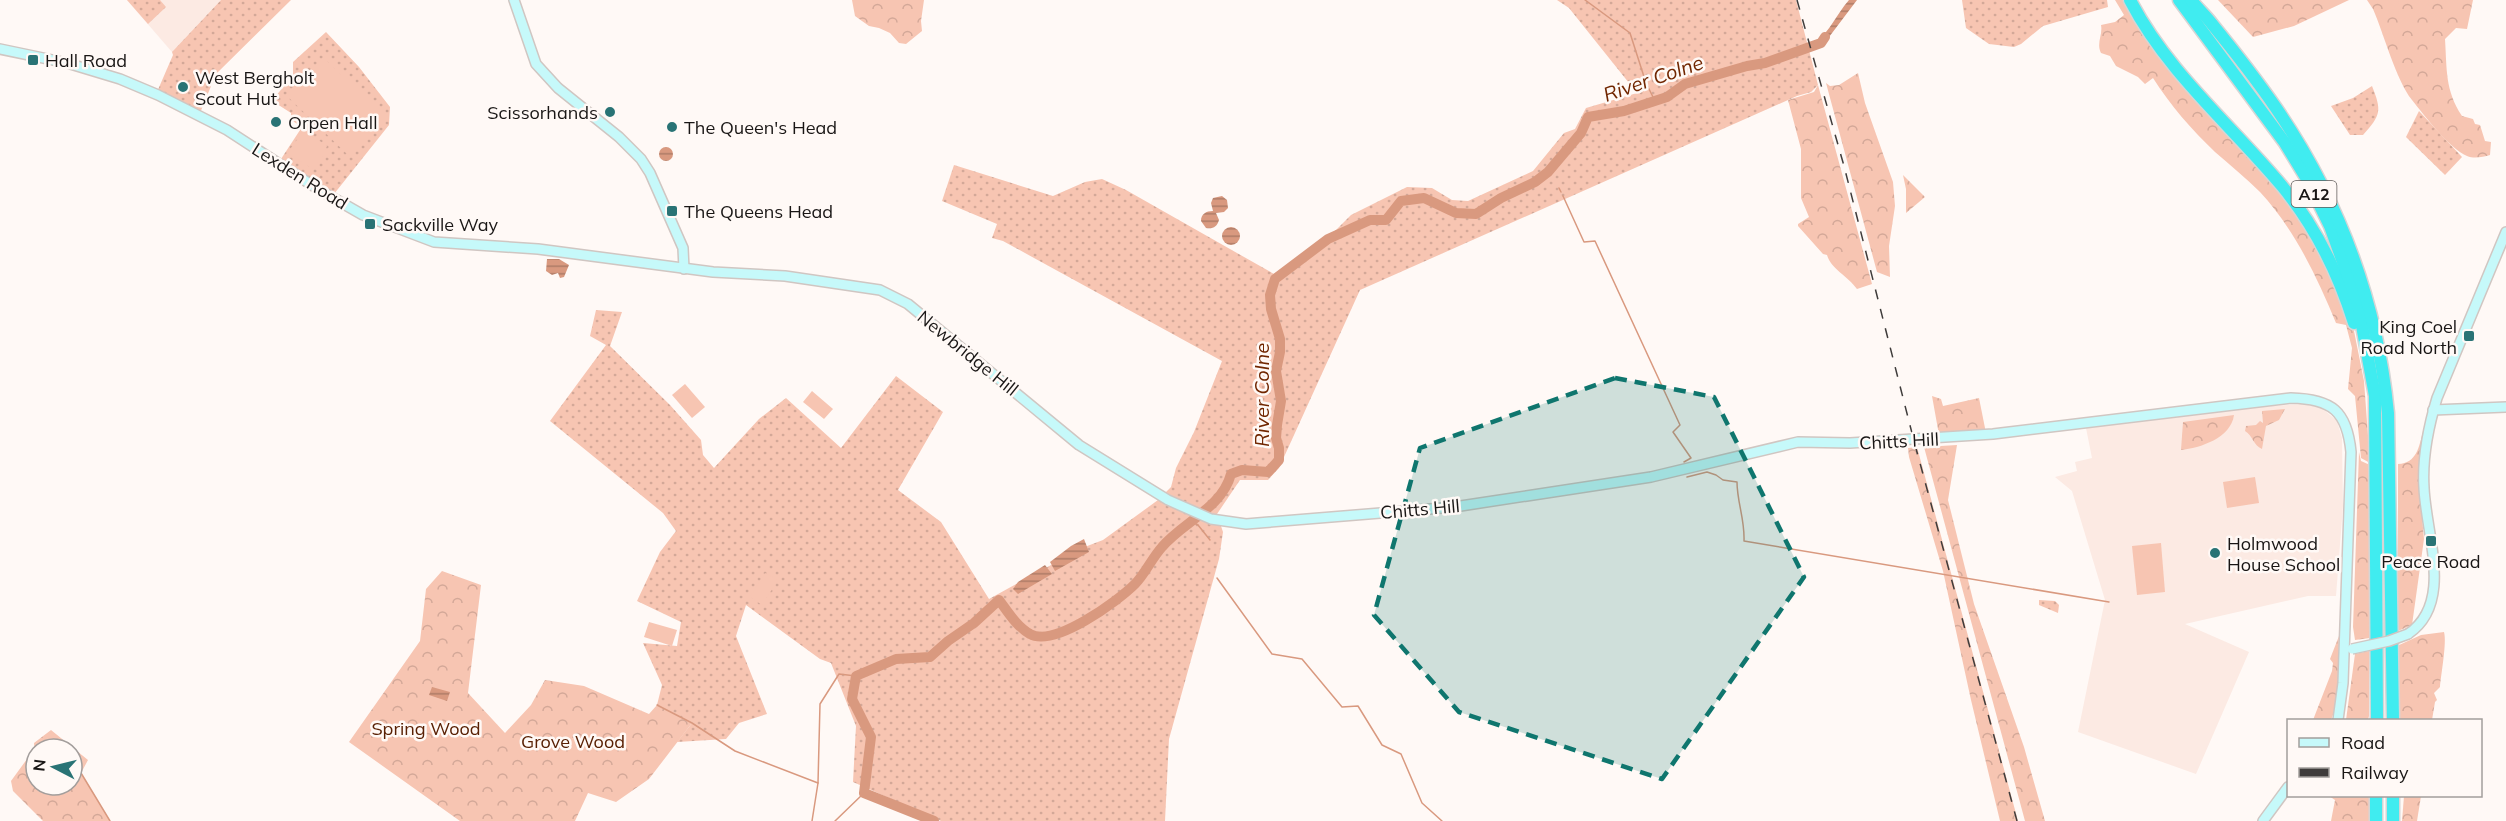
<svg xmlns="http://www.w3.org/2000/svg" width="2506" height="821" font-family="Mulish,sans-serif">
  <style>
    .built { fill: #fceae3 }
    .grass { fill: url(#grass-dots) }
    .forest { fill: url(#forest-crowns); fill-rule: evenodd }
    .garden { fill: #f7c5b2 }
    .water { fill: url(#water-rules) }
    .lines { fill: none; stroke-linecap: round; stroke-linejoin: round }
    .stream { stroke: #d9997f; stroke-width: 1.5 }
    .river { stroke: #d9997f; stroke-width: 10 }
    .secondary-casing { stroke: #d0c6c2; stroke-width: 12 }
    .highway-casing { stroke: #d6d5d5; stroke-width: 15 }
    .secondary { stroke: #c6f9fa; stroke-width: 9 }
    .highway { stroke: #40ecf0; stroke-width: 12 }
    .rail { stroke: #3f3c3b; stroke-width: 1.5; stroke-dasharray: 10 10; stroke-linecap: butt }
    .secondary-bridge-casing { stroke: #d0c6c2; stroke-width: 12; stroke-linecap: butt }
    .secondary-bridge { stroke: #c6f9fa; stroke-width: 9 }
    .marked { fill: #0f766e; fill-opacity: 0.2; stroke: #0f766e; stroke-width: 4.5; stroke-dasharray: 12 8; stroke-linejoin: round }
    .poi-dot { fill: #297375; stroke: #fff9f6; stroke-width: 2 }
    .labels { text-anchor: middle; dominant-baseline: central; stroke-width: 5; stroke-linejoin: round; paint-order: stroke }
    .shield { fill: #fff9f6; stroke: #5e5a58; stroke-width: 1.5 }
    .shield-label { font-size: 16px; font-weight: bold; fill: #191615 }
    .poi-label { font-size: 18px; fill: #191615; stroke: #fff9f6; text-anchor: start }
    .street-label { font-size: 18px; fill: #191615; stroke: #fff9f6 }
    .park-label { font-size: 18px; fill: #592004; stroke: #fff9f6 }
    .water-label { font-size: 20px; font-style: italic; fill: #712600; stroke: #fff9f6 }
  </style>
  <defs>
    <pattern id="grass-dots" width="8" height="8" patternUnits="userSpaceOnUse" patternTransform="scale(1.5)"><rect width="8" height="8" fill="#f7c5b2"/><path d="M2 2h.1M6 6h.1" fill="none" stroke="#d3a898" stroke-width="1.8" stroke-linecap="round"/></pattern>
    <pattern id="forest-crowns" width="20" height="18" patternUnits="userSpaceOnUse" patternTransform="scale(1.5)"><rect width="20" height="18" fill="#f7c5b2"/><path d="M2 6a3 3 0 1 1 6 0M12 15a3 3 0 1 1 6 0" fill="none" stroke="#d3a898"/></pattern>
    <pattern id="water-rules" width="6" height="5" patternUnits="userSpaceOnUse" patternTransform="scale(1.5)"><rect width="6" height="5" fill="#d9997f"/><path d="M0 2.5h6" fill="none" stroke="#af7c67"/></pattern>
  </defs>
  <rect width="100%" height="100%" fill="#fff9f6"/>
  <g class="built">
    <path d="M127,0h94l-49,52z"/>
    <path d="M2303,404l19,4 15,13 5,17 1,68 -7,90h-28l-123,28 64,28 -53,122 -118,-42 27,-132 -33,-109 -17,-14 22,-6 -2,-9 17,-4 -6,-30 185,-22z"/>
  </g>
  <g class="grass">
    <path d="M127,0h33l6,7 -18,17z"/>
    <path d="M221,0h70l-75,74 -16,39 -43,-21 16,-37 -1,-3z"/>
    <path d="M1557,0h239l22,85 -7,7 -14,4 -437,194 -81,178 -11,12h-28l-23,34 6,18 -4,27 -50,180 -4,82h-224l-88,-39 3,-56 -25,-63 -11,-4 -74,-54 -10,31 31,78 -28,9 -13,16 -49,3 15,-19 -35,-18 5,-20 -19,-42 34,3 4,-24 -44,-21 23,-49 16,-21 -13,-18 -113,-92 56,-76 -16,-9 6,-26 26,2 -12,34 60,59 31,35 2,15 11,13 45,-49 27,-21 55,50 55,-72 47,36 -45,78 43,32 48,77 93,-51 21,-8 55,-40 13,-13 5,-19 18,-36 28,-71 -219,-120 -11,-3 5,-14 -55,-23 12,-36 99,31 32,-14 17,-3 24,11 148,84 60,-42 17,-17 56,-28 25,1 20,12 16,1 65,-30 31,-38 11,-4 11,-21 51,-15 -68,-85z"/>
    <path d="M1962,0h145l1,7 -65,19 -22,18 -7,3 -25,-3 -23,-16z"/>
    <path d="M326,32l33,35 31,40 -1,18 -55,69 -53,-35 21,-32 -11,-7v-7l-14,-9 -2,-7 18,-22v-13z"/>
    <path d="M2372,86c10,25 9,29 -9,49h-13l-19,-29 22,-8z"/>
    <path d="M2419,111l43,46 -17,18 -39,-38z"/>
    <path d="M2039,600l16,1 4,4 -1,8 -19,-8z"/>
  </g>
  <g class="forest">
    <path d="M852,0h72l-3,21 1,10 -16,13 -7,-1 -9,-10 -11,-5 -10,-2 -14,-10z"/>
    <path d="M2115,0h14l186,237 39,94 10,50 6,82 -9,-5 -6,-62 -7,-7 4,-41 -6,-23 -10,-2c-19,-46 -41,-93 -76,-131 -14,-14 -30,-27 -45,-40 -23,-22 -45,-47 -62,-74l-8,6 -7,-7 -22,-11 -6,-10 -9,-3c-5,-10 2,-18 0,-28l14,-3 9,-7z"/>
    <path d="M2218,0h131l-55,26 -41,11z"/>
    <path d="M2367,0h106l-6,29 -11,-1 -11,11c2,31 0,51 17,77l11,3 2,5 5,1 5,16 6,1 -1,13c-7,2 -16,4 -23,1 -18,-8 -43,-41 -55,-56 -16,-20 -28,-66 -39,-91z"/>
    <path d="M1858,73l7,30 28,79 2,24 -6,40 1,31 -13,-5 -51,-189 4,3 9,-1z"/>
    <path d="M1818,85l54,199 -15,5c-9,-13 -26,-20 -30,-34l-4,-1 -25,-28v-2l11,-7 -8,-19v-49l-13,-49 26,-8z"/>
    <path d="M1903,175l22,22 -19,16v-24z"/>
    <path d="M1932,396l9,3 2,7 36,-8 7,35 -47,2z"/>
    <path d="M2285,409l-6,11 -13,6 -4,23c-9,-4 -9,-13 -17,-18l1,-5 10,-1 4,-4 3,2 -1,-12z"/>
    <path d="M2234,415c-3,23 -34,33 -53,35l2,-28z"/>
    <path d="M2423,431l-4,53 5,55 -12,86 -14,6v-167c19,-1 21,-17 25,-33z"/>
    <path d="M1957,445l-9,55 26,104 50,143 21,74h-20l-101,-374z"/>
    <path d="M1917,447l101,374h-18l-29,-121 -28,-129 -34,-114 -1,-9z"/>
    <path d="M2359,452l2,9 9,4v173l-15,2 -2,-13z"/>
    <path d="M442,571l39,14 -13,108 37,40 26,-28 14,-25 39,6 65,28 8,-9 35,18 -43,56 -33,23 -28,-9 -13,28h-115l-111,-79 71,-101 6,-52z"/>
    <path d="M2444,632c3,11 -3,42 -4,55l-6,6 3,7 -2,2 -3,18h-32l-3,-74 24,-11z"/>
    <path d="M2339,636l-1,52 -2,19 -5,13h-18l19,-49 1,-8 -3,-4z"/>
    <path d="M2369,651v65l-1,4h-22l9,-66z"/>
    <path d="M51,730l37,30 -7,13 29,48h-67l-30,-30 -2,-10 16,-22 8,-3 -1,-13zM36,749h36v36h-36z"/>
    <path d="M2329,796h42l-2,9 2,16h-40l4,-21z"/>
    <path d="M2404,796h17l-4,25h-15z"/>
  </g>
  <g class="garden">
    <path d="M326,60l59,56 -37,39 -59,-57z"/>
    <path d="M304,130l23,16 -5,11 -10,12 -24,-17z"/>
    <path d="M685,384l20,23 -13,11 -20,-23z"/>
    <path d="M812,391l21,18 -9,10 -21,-17z"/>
    <path d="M2255,477l4,26 -32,5 -4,-26z"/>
    <path d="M2161,543l4,49 -28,3 -5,-49z"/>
    <path d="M765,573l13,7 -16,25 -12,-8z"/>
    <path d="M649,622l28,8 -5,16 -28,-9z"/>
    <path d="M438,706l6,19 -20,7 -6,-19z"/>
  </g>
  <g class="water">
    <path d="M1849,0h8l-34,45 -7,4 -1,-6c16,-13 21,-28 34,-43z"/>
    <circle cx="666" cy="154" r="7"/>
    <path d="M1222,196l5,4 1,8 -4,4 -8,1 3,7c-2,7 -6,9 -13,8l-5,-7c0,-7 5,-10 12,-10l-2,-8 2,-5z"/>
    <circle cx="1231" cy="236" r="9"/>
    <path d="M547,259h12l10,6 -5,12 -4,1 -2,-5 -6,2 -6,-4z"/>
    <path d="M1084,539l5,13 -34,19 -5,-9 21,-16z"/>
    <path d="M1045,565l7,9 -34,20 -5,-5 5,-7z"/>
    <path d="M432,687l18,5 -3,9 -18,-6z"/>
  </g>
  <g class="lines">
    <g class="stream">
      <path d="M1585,0l45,33 16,50 9,18"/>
      <path d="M1559,188l2,4"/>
      <path d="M1563,196l21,46 11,-1 85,184 -7,7 18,26 -7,4"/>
      <path d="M1687,477l20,-5 9,3 7,5 14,2c0,20 8,38 7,59l365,61"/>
      <path d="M1192,522l6,3 12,15"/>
      <path d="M1217,578l55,76 30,5 40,48 16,-1 24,39 19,9 21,49 20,18"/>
      <path d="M657,705l35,18 43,28 83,32"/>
      <path d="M81,773l29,48"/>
      <path d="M812,821l6,-38 2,-79 19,-30 17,2"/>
      <path d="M835,821l29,-28"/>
    </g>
    <path class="river" d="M934,821l-70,-28 7,-56 -19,-38 4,-23 40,-17 34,-2 18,-16 26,-18 25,-23c9,12 18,27 31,34 24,14 88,-33 105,-50 10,-10 17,-26 27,-37 21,-25 60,-39 69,-73l11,-4 26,2 11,-12v-12l-3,-10 1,-13 4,-24 -5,-30 4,-19v-13l-9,-30 -1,-14 5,-16 53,-40 42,-19h16l15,-19 23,-3 32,15 20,1 25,-16 34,-16 13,-10 33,-39 7,-16 36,-6 43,-14 18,-13 62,-18 18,-3 56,-20 4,-6"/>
    <g class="secondary-casing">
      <g id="secondary">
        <path d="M514,0l22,64 22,24 61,49 22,22 9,14 33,75 1,21"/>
        <path d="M0,49l67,14 53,16 38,16 69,35 94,61 42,24 71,27 104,7 175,23 72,4 95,14 28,14 171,141 89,55 43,19 35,5 208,-17 197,-30 147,-35 52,1 143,-9 298,-36c41,1 56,13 60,54l-8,231 -5,37"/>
        <path d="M2433,410l73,-3"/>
        <path d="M2408,634c46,-31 18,-99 16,-146 -2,-30 4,-60 13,-90l69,-166"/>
        <path d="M2263,821l25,-34"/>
      </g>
    </g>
    <g class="highway-casing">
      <g id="highway">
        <path d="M2130,0c37,72 101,125 152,186 33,40 57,89 72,137"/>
        <path d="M2179,0l106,143 22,36 23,47 28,78 17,92 2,324"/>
        <path d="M2191,0c7,9 15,16 21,24 22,27 44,55 64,84 63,92 101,193 112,305l5,307"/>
        <path d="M2393,796v25"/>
        <path d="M2376,821v-25"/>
      </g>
    </g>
    <use href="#secondary" class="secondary"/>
    <use href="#highway" class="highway"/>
    <path class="rail" d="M1797,0l47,166 70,275 103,380"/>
    <g class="secondary-bridge-casing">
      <path id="secondary-bridge" d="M2352,649l37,-8 19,-7"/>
    </g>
    <use href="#secondary-bridge" class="secondary-bridge"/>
  </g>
  <path class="marked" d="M1615,378l99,19 90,180 -142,202 -203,-67 -85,-97 46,-167z"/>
  <g class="poi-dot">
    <rect x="27" y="54" width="12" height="12" rx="3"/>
    <circle cx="183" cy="87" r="6"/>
    <circle cx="610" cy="112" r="6"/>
    <circle cx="276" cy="122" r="6"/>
    <circle cx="672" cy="127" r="6"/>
    <rect x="666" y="205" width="12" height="12" rx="3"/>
    <rect x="364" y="218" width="12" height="12" rx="3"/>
    <rect x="2463" y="330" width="12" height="12" rx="3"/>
    <rect x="2425" y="535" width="12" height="12" rx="3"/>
    <circle cx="2215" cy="553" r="6"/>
  </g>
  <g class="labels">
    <rect class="shield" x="2291.5" y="181" width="45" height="26" rx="4.5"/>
    <g class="shield-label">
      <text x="2314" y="194">A12</text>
    </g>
    <g class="poi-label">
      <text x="45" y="60">Hall Road</text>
      <text x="195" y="77">West Bergholt<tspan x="195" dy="21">Scout Hut</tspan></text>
      <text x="598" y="112" text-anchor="end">Scissorhands</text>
      <text x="288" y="122">Orpen Hall</text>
      <text x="684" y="127">The Queen's Head</text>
      <text x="684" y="211">The Queens Head</text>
      <text x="382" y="224">Sackville Way</text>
      <text x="2457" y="326" text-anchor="end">King Coel<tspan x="2457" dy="21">Road North</tspan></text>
      <text x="2227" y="543">Holmwood<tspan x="2227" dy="21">House School</tspan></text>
      <text x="2431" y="561" text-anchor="middle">Peace Road</text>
    </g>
    <g class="street-label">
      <text transform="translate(300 176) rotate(32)">Lexden Road</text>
      <text transform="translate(968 353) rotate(39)">Newbridge Hill</text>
      <text transform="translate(1899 441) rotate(-3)">Chitts Hill</text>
      <text transform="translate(1420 509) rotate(-5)">Chitts Hill</text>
    </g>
    <g class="park-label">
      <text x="426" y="728">Spring Wood</text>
      <text x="573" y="741">Grove Wood</text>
    </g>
    <g class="water-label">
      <text transform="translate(1653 78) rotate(-19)">River Colne</text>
      <text transform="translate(1261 395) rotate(-90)">River Colne</text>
    </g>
  </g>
  <rect x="2287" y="719" width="195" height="78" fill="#fff9f6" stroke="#a39e9c" stroke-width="1.5"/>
  <rect x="2299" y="738" width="30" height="9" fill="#c6f9fa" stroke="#a39e9c" stroke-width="1.5"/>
  <text x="2341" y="749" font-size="18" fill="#191615">Road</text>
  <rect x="2299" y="768" width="30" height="9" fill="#3f3c3b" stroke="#a39e9c" stroke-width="1.5"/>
  <text x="2341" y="779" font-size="18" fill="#191615">Railway</text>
  <g transform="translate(54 767) rotate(277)"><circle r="28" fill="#fff9f6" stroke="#a39e9c" stroke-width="1.5"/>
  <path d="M0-4.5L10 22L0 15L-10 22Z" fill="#297375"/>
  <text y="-9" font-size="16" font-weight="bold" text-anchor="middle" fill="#191615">N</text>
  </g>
</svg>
